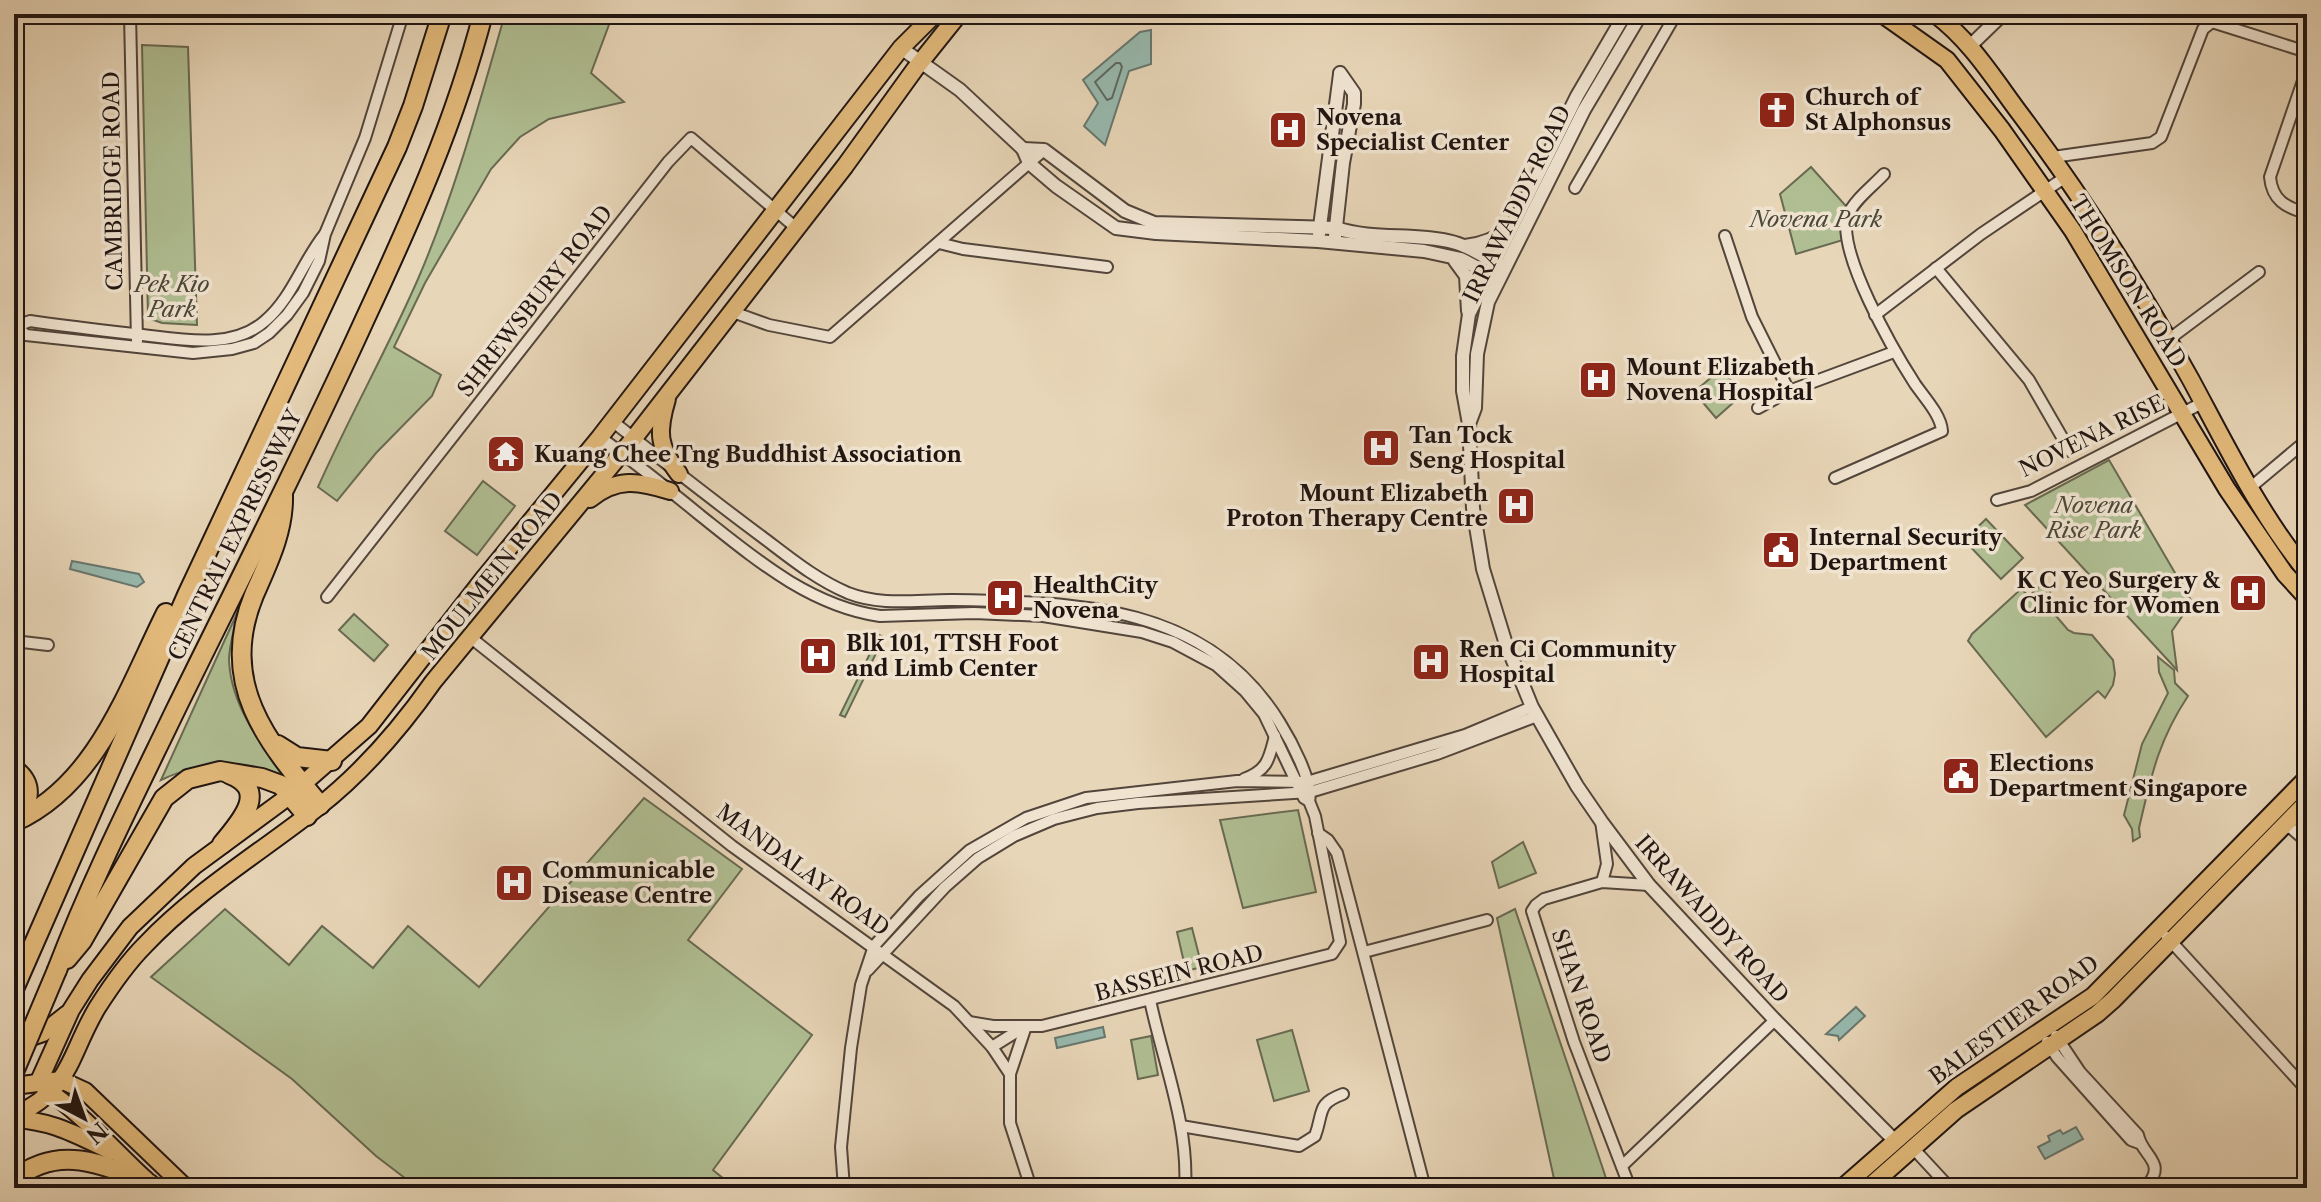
<svg xmlns="http://www.w3.org/2000/svg" width="2321" height="1202" font-family="'Libre Caslon Text',serif">
  <style>
    .green { fill: #b0bf93; stroke: #686a52; stroke-width: 2 }
    .water { fill: #97b9ae; stroke: #67776f; stroke-width: 2 }
    .lines { fill: none; stroke-linecap: round; stroke-linejoin: round }
    .shore { stroke: #5c6760; stroke-width: 2 }
    .minor-casing { stroke: #52453b; stroke-width: 14 }
    .tertiary-casing { stroke: #52453b; stroke-width: 16 }
    .primary-casing { stroke: #201511; stroke-width: 20 }
    .motorway-casing { stroke: #201511; stroke-width: 22 }
    .minor { stroke: #f0e4d1; stroke-width: 10 }
    .tertiary { stroke: #f0e4d1; stroke-width: 12 }
    .primary { stroke: #e4bb7c; stroke-width: 16 }
    .motorway { stroke: #e4bb7c; stroke-width: 18 }
    .motorway-bridge-casing { stroke: #201511; stroke-width: 22; stroke-linecap: butt }
    .motorway-bridge { stroke: #e4bb7c; stroke-width: 18 }
    .labels { text-anchor: middle; dominant-baseline: central; stroke-width: 7; stroke-linejoin: round; paint-order: stroke }
    .poi-label { font-size: 22px; font-weight: bold; fill: #201511; stroke: #f0e4d1; text-anchor: start }
    .street-label { font-size: 22px; fill: #201511; stroke: #f0e4d1 }
    .park-label { font-size: 22px; font-style: italic; fill: #4b4838; stroke: #f0e4d1 }
  </style>
  <rect width="100%" height="100%" fill="#e8d6b8"/>
  <filter id="stains"><feTurbulence type="fractalNoise" baseFrequency=".0025" numOctaves="4"/><feColorMatrix values="0 0 0 0 .2 0 0 0 0 .09 0 0 0 0 .02 0 0 0 .5 -.17"/></filter>
  <radialGradient id="worn" r=".72"><stop offset=".6" stop-color="#630" stop-opacity="0"/><stop offset="1" stop-color="#630" stop-opacity=".3"/></radialGradient>
  <g class="green">
    <path d="M505,14h108l-22,59 33,29 -75,17 -29,18 -29,32 -66,114 -31,64 47,28 -9,21 -56,57 -39,48 -19,-14c31,-70 69,-137 100,-208 37,-86 61,-175 87,-265z"/>
    <path d="M142,45l46,2 9,278 -35,-2 -14,-5z"/>
    <path d="M1811,167l35,39 -3,34 -47,14 -16,-60z"/>
    <path d="M1721,369l22,25 -27,24 -22,-26z"/>
    <path d="M2109,460l83,142 -20,29 5,39 -152,-165z"/>
    <path d="M483,481l32,25 -38,49 -32,-24z"/>
    <path d="M1986,519l37,39 -22,21 -37,-39z"/>
    <path d="M2042,584l8,7 1,19 17,20 6,3 18,2 21,25 2,14 -2,11 -8,13 -7,-7 -52,46 -78,-96 4,-7 49,-45 8,7z"/>
    <path d="M238,611c-3,16 -9,34 -9,49 2,46 30,81 57,116 -47,-16 -80,-17 -125,4z"/>
    <path d="M354,614l34,31 -14,16 -35,-31z"/>
    <path d="M879,635l5,2 -39,80 -5,-2z"/>
    <path d="M2158,657l16,13 1,13 13,13c-30,45 -37,81 -49,132l1,9 -7,4 -1,-12 -8,-14 18,-71 26,-51 -9,-21z"/>
    <path d="M644,798l98,71 -54,71 124,95 -99,135 22,18h-317l-42,-32 -84,-77 -141,-102 74,-68 64,56 33,-39 51,42 35,-42 71,61z"/>
    <path d="M1298,810l18,82 -73,16 -23,-88z"/>
    <path d="M1523,842l13,31 -37,15 -7,-26z"/>
    <path d="M1515,909l88,260 6,19h-53l-59,-270z"/>
    <path d="M1192,928l10,39 -16,4 -9,-39z"/>
    <path d="M1292,1030l17,61 -35,10 -17,-61z"/>
    <path d="M1151,1036l7,39 -20,4 -7,-39z"/>
  </g>
  <g class="water">
    <path d="M1151,30v34l-22,7 -24,74 -21,-19 14,-23 -15,-23 57,-48z"/>
    <path d="M72,561l67,13 5,8 -7,5 -67,-18z"/>
    <path d="M1856,1007l9,9 -26,24 -1,-4 -12,-2z"/>
    <path d="M1103,1027l2,10 -48,11 -2,-10z"/>
    <path d="M2076,1127l7,12 -38,20 -7,-12 12,-6 -2,-5 12,-6 3,4z"/>
  </g>
  <g class="lines">
    <path class="shore" d="M1116,63h4l2,4 -10,31 -5,2 -12,-18z"/>
    <g class="minor-casing">
      <g id="minor">
        <path d="M130,14l7,327"/>
        <path d="M2307,69l-37,108c2,23 16,31 37,36"/>
        <path d="M2053,157l99,-14 9,-6 42,-108 9,-7 95,30"/>
        <path d="M1575,188l101,-174"/>
        <path d="M1725,236l27,81 37,74"/>
        <path d="M939,243l24,6 144,18"/>
        <path d="M1936,268l93,112 41,71"/>
        <path d="M730,311l39,14 61,12 214,-187"/>
        <path d="M1875,315l106,-81 86,-58"/>
        <path d="M14,327l16,-6c35,5 69,9 104,13 41,4 96,18 131,-13 27,-23 37,-58 59,-86"/>
        <path d="M17,327l9,8 167,18 39,-4 22,-6 15,-10 18,-18 16,-22 16,-32 6,-27 40,-96 38,-124"/>
        <path d="M2168,340l91,-68"/>
        <path d="M1758,408l31,-17 105,-39"/>
        <path d="M612,421c50,39 99,78 149,115 28,21 54,43 87,57 33,13 67,7 102,7 125,2 257,3 330,123 10,16 34,60 29,78"/>
        <path d="M600,437c34,25 68,52 101,79 54,43 109,90 179,100l94,-3 69,3 99,16 31,10 43,23 29,26 19,23 40,84 5,3 6,15 25,126 -8,12 -290,72h-49l-24,-4"/>
        <path d="M1835,478l107,-47c-1,-16 -18,-34 -27,-47 -20,-31 -80,-134 -67,-169 6,-15 25,-29 36,-41"/>
        <path d="M2251,487l56,-47"/>
        <path d="M1997,500l34,-9 171,-88"/>
        <path d="M327,597l341,-435 23,-24 104,89"/>
        <path d="M470,637l262,209 222,160 38,41 18,27v49l21,65"/>
        <path d="M14,641l34,4"/>
        <path d="M1244,779c24,-9 25,-20 31,-43"/>
        <path d="M1601,821l6,43 -5,18"/>
        <path d="M2282,827l9,1 16,14"/>
        <path d="M1318,833l10,7 9,13 88,335"/>
        <path d="M2167,937l140,153"/>
        <path d="M1364,952l123,-32"/>
        <path d="M868,970l77,-83 33,-29 36,-22 40,-17 43,-11 41,-5 172,-11 127,-38 100,-38"/>
        <path d="M1150,1000c13,62 39,125 35,188"/>
        <path d="M2056,1036l24,36 58,63c4,22 31,27 7,53"/>
        <path d="M2047,1042l10,15 74,83 8,3"/>
        <path d="M992,1047l32,-20"/>
        <path d="M1010,1074l16,-48"/>
        <path d="M1181,1126l118,20 16,-10c9,-24 1,-32 28,-42"/>
        <path d="M1912,1147l38,41"/>
        <path d="M1622,1166l153,-146"/>
        <path d="M844,1188l-3,-41 10,-99 10,-63 13,-39 45,-50 51,-46 56,-32 60,-20 151,-17 70,1 158,-47 67,-28"/>
        <path d="M1630,1188l-56,-146 -42,-131 4,-6 8,-6 58,-17 47,3"/>
      </g>
    </g>
    <g class="tertiary-casing">
      <g id="tertiary">
        <path d="M1625,14l-48,82 -108,218 -6,42v35l6,33 4,84 10,61 22,72 27,66 45,79 24,35 48,64 126,135 119,120"/>
        <path d="M1971,45l32,-31"/>
        <path d="M901,48l59,42 63,59 6,14 27,23 60,42 40,5 162,8 106,10 37,8 38,20"/>
        <path d="M1023,149l21,1 81,61 29,12 182,5c36,12 75,5 112,13 20,4 38,17 56,27"/>
        <path d="M1319,234l21,-160"/>
        <path d="M1335,236l8,-73 11,-59v-11l-14,-20"/>
        <path d="M1465,246c18,-2 31,-7 45,-18"/>
        <path d="M1455,261l11,15 2,35"/>
        <path d="M1469,424l6,-16 2,-54 11,-52 96,-192 57,-96"/>
      </g>
    </g>
    <g class="primary-casing">
      <g id="primary">
        <path d="M1882,14l65,46 55,70 71,101 154,258 58,85 22,24"/>
        <path d="M1935,14c36,27 59,65 86,101 63,84 119,173 170,265 35,65 69,135 116,192"/>
        <path d="M667,399c-10,33 -9,48 12,75"/>
        <path d="M590,499c27,-22 49,-18 80,-8"/>
        <path d="M14,1043l29,-10 24,-19"/>
        <path d="M39,1081l32,-71 19,-30 40,-53 64,-61 95,-70 80,-70 116,-149 115,-140 301,-389 34,-34"/>
        <path d="M14,1086l47,-6 24,11 101,97"/>
        <path d="M45,1089c38,25 67,60 101,91"/>
        <path d="M14,1116c58,-27 54,-59 83,-108 14,-22 30,-45 48,-63 50,-53 116,-93 172,-137 46,-36 83,-79 116,-126l201,-244 211,-272 70,-97 44,-55"/>
        <path d="M14,1119c40,2 62,16 97,32"/>
        <path d="M1842,1188l115,-101 136,-91 214,-218"/>
        <path d="M1868,1188l88,-78 141,-96 16,-14 194,-198"/>
      </g>
    </g>
    <g class="motorway-casing">
      <g id="motorway">
        <path d="M283,495c1,36 -15,68 -29,100 -36,88 12,146 66,210"/>
        <path d="M278,745l19,12 35,4"/>
        <path d="M14,769c19,14 18,33 0,48"/>
        <path d="M14,822c83,-37 114,-133 152,-209"/>
        <path d="M222,844c17,-21 49,-54 7,-70"/>
        <path d="M67,959l15,-18 82,-143 24,-19 32,-8 42,7 19,7 26,31"/>
        <path d="M57,970c34,-89 77,-174 118,-259 64,-130 130,-260 190,-392 47,-101 90,-197 118,-305"/>
        <path d="M14,989l173,-394 210,-448 16,-41 29,-92"/>
        <path d="M14,1180c44,-37 90,-16 136,4"/>
      </g>
    </g>
    <use href="#minor" class="minor"/>
    <use href="#tertiary" class="tertiary"/>
    <use href="#primary" class="primary"/>
    <use href="#motorway" class="motorway"/>
    <g class="motorway-bridge-casing">
      <path id="motorway-bridge" d="M14,1072l43,-102"/>
    </g>
    <use href="#motorway-bridge" class="motorway-bridge"/>
  </g>
  <defs>
    <g id="church-square" transform="scale(2)"><rect x="-9" y="-9" width="18" height="18" rx="4" fill="#8f2418" stroke="#f0e4d1"/><path d="M-1.2-6h2.4v3.5h3.3v2.4h-3.3V6h-2.4V-.1h-3.3v-2.4h3.3Z" fill="#fff"/></g>
    <g id="hospital-square" transform="scale(2)"><rect x="-9" y="-9" width="18" height="18" rx="4" fill="#8f2418" stroke="#f0e4d1"/><path d="M-5-5h3v3.5h4V-5h3V5h-3V1.5h-4V5h-3Z" fill="#fff"/></g>
    <g id="temple-square" transform="scale(2)"><rect x="-9" y="-9" width="18" height="18" rx="4" fill="#8f2418" stroke="#f0e4d1"/><path d="M0-6L5-2H3V0L6.5 2.5H4V6H1.5V3h-3V6H-4V2.5H-6.5L-3 0V-2H-5Z" fill="#fff"/></g>
    <g id="civic-square" transform="scale(2)"><rect x="-9" y="-9" width="18" height="18" rx="4" fill="#8f2418" stroke="#f0e4d1"/><path d="M-.6-6.5H3V-4.5H.6V-3L4-1V1h2V6H-6V1h2V-1L-.6-3ZM-1.2 2.5V6h2.4V2.5Z" fill="#fff"/></g>
  </defs>
  <g fill-rule="evenodd">
    <use href="#church-square" x="1777" y="110"/>
    <use href="#hospital-square" x="1288" y="130"/>
    <use href="#hospital-square" x="1598" y="380"/>
    <use href="#hospital-square" x="1381" y="448"/>
    <use href="#temple-square" x="506" y="454"/>
    <use href="#hospital-square" x="1516" y="506"/>
    <use href="#civic-square" x="1781" y="550"/>
    <use href="#hospital-square" x="2248" y="593"/>
    <use href="#hospital-square" x="1005" y="598"/>
    <use href="#hospital-square" x="818" y="656"/>
    <use href="#hospital-square" x="1431" y="662"/>
    <use href="#civic-square" x="1961" y="776"/>
    <use href="#hospital-square" x="514" y="883"/>
  </g>
  <g class="labels">
    <g class="poi-label">
      <text x="1805" y="97">Church of<tspan x="1805" dy="25">St Alphonsus</tspan></text>
      <text x="1316" y="117">Novena<tspan x="1316" dy="25">Specialist Center</tspan></text>
      <text x="1626" y="367">Mount Elizabeth<tspan x="1626" dy="25">Novena Hospital</tspan></text>
      <text x="1409" y="435">Tan Tock<tspan x="1409" dy="25">Seng Hospital</tspan></text>
      <text x="534" y="454">Kuang Chee Tng Buddhist Association</text>
      <text x="1488" y="493" text-anchor="end">Mount Elizabeth<tspan x="1488" dy="25">Proton Therapy Centre</tspan></text>
      <text x="1809" y="537">Internal Security<tspan x="1809" dy="25">Department</tspan></text>
      <text x="2220" y="580" text-anchor="end">K C Yeo Surgery &amp;<tspan x="2220" dy="25">Clinic for Women</tspan></text>
      <text x="1033" y="585">HealthCity<tspan x="1033" dy="25">Novena</tspan></text>
      <text x="846" y="643">Blk 101, TTSH Foot<tspan x="846" dy="25">and Limb Center</tspan></text>
      <text x="1459" y="649">Ren Ci Community<tspan x="1459" dy="25">Hospital</tspan></text>
      <text x="1989" y="763">Elections<tspan x="1989" dy="25">Department Singapore</tspan></text>
      <text x="542" y="870">Communicable<tspan x="542" dy="25">Disease Centre</tspan></text>
    </g>
    <g class="street-label">
      <text transform="translate(113 181) rotate(-91)">CAMBRIDGE ROAD</text>
      <text transform="translate(1517 204) rotate(-64)">IRRAWADDY ROAD</text>
      <text transform="translate(2128 281) rotate(58)">THOMSON ROAD</text>
      <text transform="translate(535 301) rotate(-52)">SHREWSBURY ROAD</text>
      <text transform="translate(2092 436) rotate(-26)">NOVENA RISE</text>
      <text transform="translate(235 535) rotate(-64)">CENTRAL EXPRESSWAY</text>
      <text transform="translate(492 576) rotate(-51)">MOULMEIN ROAD</text>
      <text transform="translate(803 870) rotate(36)">MANDALAY ROAD</text>
      <text transform="translate(1712 919) rotate(48)">IRRAWADDY ROAD</text>
      <text transform="translate(1179 973) rotate(-14)">BASSEIN ROAD</text>
      <text transform="translate(1581 996) rotate(71)">SHAN ROAD</text>
      <text transform="translate(2014 1020) rotate(-36)">BALESTIER ROAD</text>
    </g>
    <g class="park-label">
      <text x="1816" y="219">Novena Park</text>
      <text x="172" y="284">Pek Kio<tspan x="172" dy="25">Park</tspan></text>
      <text x="2094" y="505">Novena<tspan x="2094" dy="25">Rise Park</tspan></text>
    </g>
  </g>
  <rect width="2321" height="1202" fill="none" stroke="#e8d6b8" stroke-width="48"/>
  <rect x="16" y="16" width="2289" height="1170" fill="none" stroke="#201511" stroke-width="4"/>
  <rect x="24" y="24" width="2273" height="1154" fill="none" stroke="#201511" stroke-width="2"/>
  <g transform="translate(84 1118) rotate(139)" stroke="#f0e4d1" stroke-width="6" paint-order="stroke">
  <path d="M0-6L14 30L0 20L-14 30Z" fill="#201511"/>
  <text y="-12" font-size="22" font-weight="bold" text-anchor="middle" fill="#201511">N</text>
  </g>
  <rect width="100%" height="100%" filter="url(#stains)"/>
  <rect width="100%" height="100%" fill="url(#worn)"/>
</svg>
